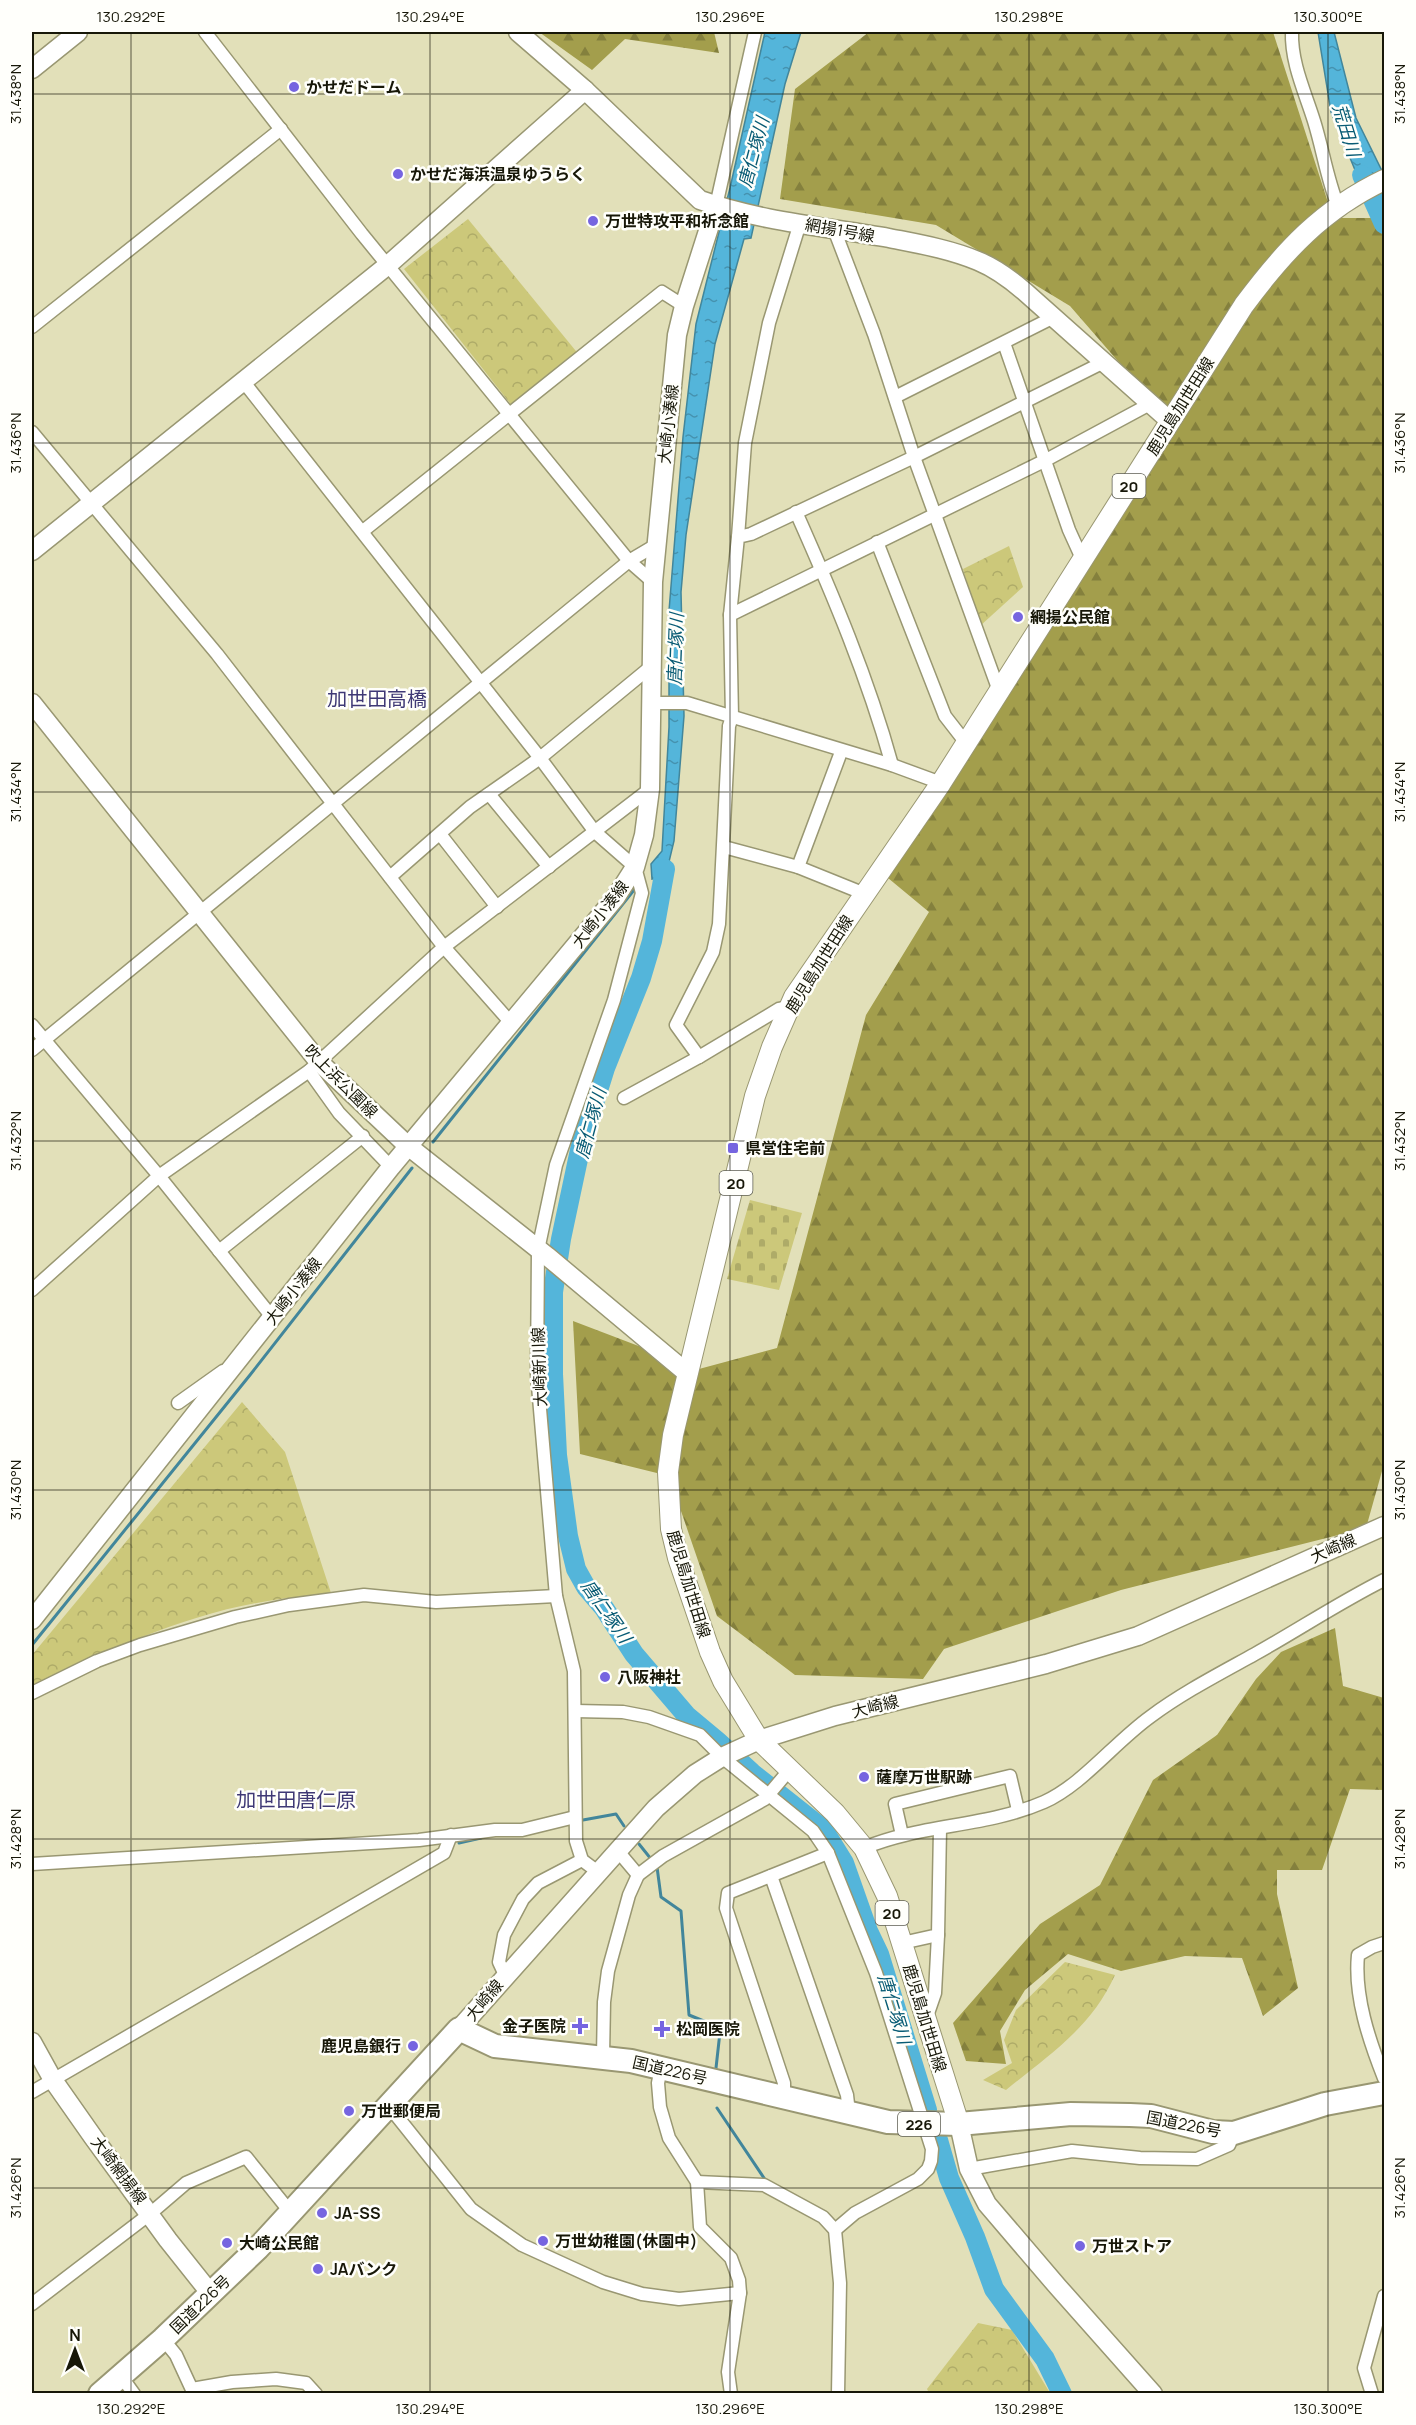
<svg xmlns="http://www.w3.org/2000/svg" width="1416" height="2425" font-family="Manrope,'Noto Sans JP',sans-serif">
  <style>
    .forest { fill: url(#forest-firs) }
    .cemetery { fill: url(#cemetery-stones) }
    .park { fill: url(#park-crowns) }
    .water { fill: url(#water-ripples); stroke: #42869b; stroke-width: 1.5 }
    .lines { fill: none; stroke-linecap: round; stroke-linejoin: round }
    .stream { stroke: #42869b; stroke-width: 3 }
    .river { stroke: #54b5da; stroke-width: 20 }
    .street-casing { stroke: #999772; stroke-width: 15 }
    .secondary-casing { stroke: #999772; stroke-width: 21 }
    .primary-casing { stroke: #999772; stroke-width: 22 }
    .highway-casing { stroke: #999772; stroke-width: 26 }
    .street { stroke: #fff; stroke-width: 12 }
    .secondary { stroke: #fff; stroke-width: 18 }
    .primary { stroke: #fff; stroke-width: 20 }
    .highway { stroke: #fff; stroke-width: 22 }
    .ticks { fill: none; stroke: #171708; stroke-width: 1.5; stroke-opacity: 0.45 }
    .poi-dot { fill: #7665e0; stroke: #fffffb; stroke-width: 2 }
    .labels { text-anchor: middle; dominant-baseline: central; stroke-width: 5; stroke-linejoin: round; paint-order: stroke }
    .shield { fill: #fffffb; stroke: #5d5d51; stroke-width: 1.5 }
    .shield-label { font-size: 15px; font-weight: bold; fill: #171708 }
    .poi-label { font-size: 16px; font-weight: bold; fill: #171708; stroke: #fffffb; text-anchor: start }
    .street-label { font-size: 16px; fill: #171708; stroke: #fffffb }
    .water-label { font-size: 18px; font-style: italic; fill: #085b74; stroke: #fffffb }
    .quarter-label { font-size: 20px; fill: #3f3975; stroke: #fffffb }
    .neatline { fill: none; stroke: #171708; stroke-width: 2 }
    .ticks-label { font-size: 15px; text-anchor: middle; fill: #171708 }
  </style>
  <defs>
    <pattern id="forest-firs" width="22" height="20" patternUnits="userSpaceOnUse" patternTransform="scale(1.5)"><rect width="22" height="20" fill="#a39e4c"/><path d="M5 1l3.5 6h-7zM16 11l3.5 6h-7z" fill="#84803d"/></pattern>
    <pattern id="cemetery-stones" width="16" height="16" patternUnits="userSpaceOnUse" patternTransform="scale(1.5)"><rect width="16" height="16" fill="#ccc87a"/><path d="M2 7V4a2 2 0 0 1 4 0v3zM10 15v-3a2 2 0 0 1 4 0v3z" fill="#aeab68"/></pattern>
    <pattern id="park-crowns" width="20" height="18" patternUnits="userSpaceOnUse" patternTransform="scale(1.5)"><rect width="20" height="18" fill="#ccc87a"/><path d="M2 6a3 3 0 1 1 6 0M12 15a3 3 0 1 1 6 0" fill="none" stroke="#aeab68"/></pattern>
    <pattern id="water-ripples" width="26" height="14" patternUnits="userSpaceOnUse" patternTransform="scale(1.5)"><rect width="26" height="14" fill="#54b5da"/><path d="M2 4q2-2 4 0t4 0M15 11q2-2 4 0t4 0" fill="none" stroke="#4592af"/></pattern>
  </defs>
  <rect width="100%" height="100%" fill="#e2e0b9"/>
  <g class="forest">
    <path d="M539,32h175l5,21 -94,-14 -33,31z"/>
    <path d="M869,32h404l60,186h48l3,6v1240l-18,64 -245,62 -177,59 -21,30 -128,-4 -78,-59 -48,-140 -89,-22 -7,-133 126,48 78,-21 89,-333 63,-103 -41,-34 282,-457 -100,-115 -134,-81 -156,-26 15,-110z"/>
    <path d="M1335,1628l8,58 41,12v92l-34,-1 -28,81h-45v24l21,94 -35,28 -21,-58 -57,-2 -64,15 -53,-17 -43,36 -25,41 6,33 -40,-3 -13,-38 87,-99 60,-39 53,-105 64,-45 39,-56 25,-27z"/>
  </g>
  <path class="cemetery" d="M750,1200l52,13 -23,77 -52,-11z"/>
  <g class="park">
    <path d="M468,219l112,137 -67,51 -109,-138z"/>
    <path d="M1009,546l14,41 -43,39 -17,-57z"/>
    <path d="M242,1402l43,50 46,141c-21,3 -42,4 -63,8 -83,13 -161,50 -236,84v-30z"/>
    <path d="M1065,1962l50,13c-24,53 -65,79 -109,115l-23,-10 29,-17 -8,-23 12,-30z"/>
    <path d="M978,2323l34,7 38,63h-121l-2,-4z"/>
  </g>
  <g class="water">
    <path d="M765,32h36l-16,52 -34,154 -7,1 -29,105 -29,191 -5,57 3,124 -10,125 -13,54 -4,-17 -5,1 -1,-15 11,-13 7,-124v-116l14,-174 13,-113 34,-136z"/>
    <path d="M1318,32h16l22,86 28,57v40l-29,-45 -24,-58z"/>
  </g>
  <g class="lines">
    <g class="stream">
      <path d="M433,1142l201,-252"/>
      <path d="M32,1645l218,-270 162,-207"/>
      <path d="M583,1820l33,-6 8,12"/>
      <path d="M459,1843l22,-5"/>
      <path d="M639,1844l12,15"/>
      <path d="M657,1867l4,30 20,14 8,104 27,11 4,6 -4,36"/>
      <path d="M717,2108l49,73"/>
    </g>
    <g class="river">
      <path d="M1362,175l22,49"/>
      <path d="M665,869l-13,72 -11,37 -36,90 -24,77 -20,94 -8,53v82l4,81 11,81 8,33 10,18 18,21 30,46 53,62 30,25 35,32 71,56 21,34 24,68 11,23 48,156"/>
      <path d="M938,2140l11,38 26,59 19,52 51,70 17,35"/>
    </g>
    <g class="street-casing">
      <g id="street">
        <path d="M205,32l157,202 267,327 24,21"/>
        <path d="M1292,32c-1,31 13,60 22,89 9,29 13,58 24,85"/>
        <path d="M716,206l39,-174"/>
        <path d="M834,229l40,105 40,123 85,234"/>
        <path d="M32,327l249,-198"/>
        <path d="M1004,343l65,187 10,22 8,3"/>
        <path d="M243,381l297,377 55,74 40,35 7,26 -28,107 -58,165 -18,85 -1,124 19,222 18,75 2,170 6,19 16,12"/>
        <path d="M895,397l159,-80"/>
        <path d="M32,432l185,222 227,293 68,77"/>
        <path d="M796,512c37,83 72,166 96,253"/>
        <path d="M363,531l299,-239 22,14"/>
        <path d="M738,537l7,-94 24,-120 31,-100"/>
        <path d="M877,542l68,174 21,27"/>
        <path d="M730,615l8,-78 13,-3 163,-77 190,-95"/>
        <path d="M651,703h36l205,62 49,18"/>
        <path d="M489,794l60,73"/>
        <path d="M440,834l57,73"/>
        <path d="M724,847l74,20 67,27"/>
        <path d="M798,867l43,-115"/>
        <path d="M390,877l80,-70 70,-49 113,-93"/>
        <path d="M790,1007l-11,2 -80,48 -23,-32 37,-73 6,-28 10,-198 3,-9 -2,-102 316,-155 104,-56"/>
        <path d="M32,1025l127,151 113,141"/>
        <path d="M32,1050l597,-489 27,-16"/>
        <path d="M309,1071l30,42 52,54"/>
        <path d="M624,1098l75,-41"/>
        <path d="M219,1251l144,-115"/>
        <path d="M32,1290l127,-114 150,-105 135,-124 206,-158"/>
        <path d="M178,1403l45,-32"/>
        <path d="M32,1693l65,-32 43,-16 95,-28 54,-12 75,-10 72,7 120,-6"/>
        <path d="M575,1711l48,1 26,5 51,18 22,22 91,74 15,22 48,120 56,176 -1,12 -3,8 -10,10 -63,34 -20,17"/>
        <path d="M902,1835l-7,-31 115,-28 8,34"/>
        <path d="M864,1848c57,-24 123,-21 180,-46 38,-17 70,-59 106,-85 32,-24 69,-43 105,-63 43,-24 85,-52 129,-74"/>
        <path d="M617,1850l21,25"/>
        <path d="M32,1864l387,-24 76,-10h27l53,-13"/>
        <path d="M771,1876l76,219 2,18"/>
        <path d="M902,1943l36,-8 2,-106"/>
        <path d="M1384,1943l-12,4 -14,8c-4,41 11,85 26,123"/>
        <path d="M505,1975l-6,-13 5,-27 19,-36 15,-16 44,-23"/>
        <path d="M926,2019l9,-26 3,-58"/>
        <path d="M603,2056l1,-54 4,-31 21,-76 9,-20 25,-19 102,-57 26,-31"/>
        <path d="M661,2068l-3,15 2,24 9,31 28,44 3,45 31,31 8,22 1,13 -12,79 3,22"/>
        <path d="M32,2092l412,-239 7,-18"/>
        <path d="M784,2098v-15l-58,-175 2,-15 100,-40"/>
        <path d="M388,2105l83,104 51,36 81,37 39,12 37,5 61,-6"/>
        <path d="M969,2169l103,-18 68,7 57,1 32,-14 5,-12"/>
        <path d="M697,2182l67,3 59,32 12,13 5,53 -2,111"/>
        <path d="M32,2304l119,-91 35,-30 60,-26 45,56"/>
        <path d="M163,2339l13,16 18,39"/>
        <path d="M121,2376l13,18"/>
        <path d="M192,2389l40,-7 44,-3 30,4 10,11"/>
        <path d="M1372,2394l-8,-26 20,-72"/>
      </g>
    </g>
    <g class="secondary-casing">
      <g id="secondary">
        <path d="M518,32l67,58 115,110c59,21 126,27 189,38 30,6 60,11 89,23 17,7 32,18 46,30l146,130"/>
        <path d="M32,69l46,-37"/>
        <path d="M32,551l356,-286 197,-175"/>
        <path d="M32,703l286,358 90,85 139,110 140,117"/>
        <path d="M32,1620l359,-453 225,-270 19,-30 9,-32 6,-46 3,-207 24,-247 7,-29 32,-100"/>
        <path d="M459,2029l197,-221 39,-34 27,-17 37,-17 76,-24 211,-52 92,-28 246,-110"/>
        <path d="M32,2042l21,38 40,57 75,103 43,54"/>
        <path d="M959,2124l10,45 18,35 71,83 95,107"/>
      </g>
    </g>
    <g class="primary-casing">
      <path id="primary" d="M959,2124l-72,-228 -23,-48 -29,-35 -76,-73 -36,-59 -13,-29 -32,-94 -7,-29 -3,-57 5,-37 82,-339 17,-49 22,-50 147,-214 303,-478c40,-54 79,-96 140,-125"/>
    </g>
    <g class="highway-casing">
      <path id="highway" d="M100,2394l63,-55 95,-91 201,-219 36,17 136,15 257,61 71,2 112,-10 59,1 21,1 62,16 21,1 91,-29 59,-11"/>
    </g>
    <use href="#street" class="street"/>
    <use href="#secondary" class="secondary"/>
    <use href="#primary" class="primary"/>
    <use href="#highway" class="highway"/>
  </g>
  <path class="ticks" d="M131,32v2362M430,32v2362M730,32v2362M1029,32v2362M1328,32v2362M32,94h1352M32,443h1352M32,792h1352M32,1141h1352M32,1490h1352M32,1839h1352M32,2188h1352"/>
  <g class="poi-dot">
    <circle cx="294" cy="87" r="6"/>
    <circle cx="398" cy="174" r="6"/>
    <circle cx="593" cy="221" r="6"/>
    <circle cx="1018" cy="617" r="6"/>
    <rect x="727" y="1142" width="12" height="12" rx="3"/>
    <circle cx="605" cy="1677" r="6"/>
    <circle cx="864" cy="1777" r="6"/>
    <path d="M577 2017h6v6h6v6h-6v6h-6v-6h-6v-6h6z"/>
    <path d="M659 2020h6v6h6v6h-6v6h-6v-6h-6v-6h6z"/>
    <circle cx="413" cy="2046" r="6"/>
    <circle cx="349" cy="2111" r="6"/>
    <circle cx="322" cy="2213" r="6"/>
    <circle cx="543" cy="2241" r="6"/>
    <circle cx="227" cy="2243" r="6"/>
    <circle cx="1080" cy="2246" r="6"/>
    <circle cx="318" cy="2269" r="6"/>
  </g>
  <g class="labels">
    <g class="shield">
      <rect x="1112.5" y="474" width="33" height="24" rx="4.5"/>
      <rect x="719.5" y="1171" width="33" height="24" rx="4.5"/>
      <rect x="875.5" y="1901" width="33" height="24" rx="4.5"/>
      <rect x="898" y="2112" width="42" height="24" rx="4.5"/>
    </g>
    <g class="shield-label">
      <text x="1129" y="486">20</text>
      <text x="736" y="1183">20</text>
      <text x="892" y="1913">20</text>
      <text x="919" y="2124">226</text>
    </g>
    <g class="poi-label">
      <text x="306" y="87">かせだドーム</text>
      <text x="410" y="174">かせだ海浜温泉ゆうらく</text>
      <text x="605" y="221">万世特攻平和祈念館</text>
      <text x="1030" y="617">網揚公民館</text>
      <text x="745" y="1148">県営住宅前</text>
      <text x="617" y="1677">八阪神社</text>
      <text x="876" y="1777">薩摩万世駅跡</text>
      <text x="566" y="2026" text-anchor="end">金子医院</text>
      <text x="676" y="2029">松岡医院</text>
      <text x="401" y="2046" text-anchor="end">鹿児島銀行</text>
      <text x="361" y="2111">万世郵便局</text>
      <text x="334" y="2213">JA-SS</text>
      <text x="555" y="2241">万世幼稚園(休園中)</text>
      <text x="239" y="2243">大崎公民館</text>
      <text x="1092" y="2246">万世ストア</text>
      <text x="330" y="2269">JAバンク</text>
    </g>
    <g class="street-label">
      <text transform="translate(840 230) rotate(10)">網揚1号線</text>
      <text transform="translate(1180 406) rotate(-58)">鹿児島加世田線</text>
      <text transform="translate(668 424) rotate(-84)">大崎小湊線</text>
      <text transform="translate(600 914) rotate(-52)">大崎小湊線</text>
      <text transform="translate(819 964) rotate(-58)">鹿児島加世田線</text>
      <text transform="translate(341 1081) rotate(45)">吹上浜公園線</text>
      <text transform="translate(293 1291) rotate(-52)">大崎小湊線</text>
      <text transform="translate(539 1367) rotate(-92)">大崎新川線</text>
      <text transform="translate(1333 1548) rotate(-24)">大崎線</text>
      <text transform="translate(689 1584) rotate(73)">鹿児島加世田線</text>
      <text transform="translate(875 1706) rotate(-14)">大崎線</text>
      <text transform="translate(484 2000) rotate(-50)">大崎線</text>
      <text transform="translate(925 2018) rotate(73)">鹿児島加世田線</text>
      <text transform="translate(670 2070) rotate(13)">国道226号</text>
      <text transform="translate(1184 2124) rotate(11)">国道226号</text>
      <text transform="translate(119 2170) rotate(53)">大崎網揚線</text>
      <text transform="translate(200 2304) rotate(-44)">国道226号</text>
    </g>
    <g class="water-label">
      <text transform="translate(1347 130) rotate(73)">荒田川</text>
      <text transform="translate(753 152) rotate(-75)">唐仁塚川</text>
      <text transform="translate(675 649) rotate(-88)">唐仁塚川</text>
      <text transform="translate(590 1123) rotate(-75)">唐仁塚川</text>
      <text transform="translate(607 1611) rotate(55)">唐仁塚川</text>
      <text transform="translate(895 2009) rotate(73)">唐仁塚川</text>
    </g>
    <g class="quarter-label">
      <text x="377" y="698">加世田高橋</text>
      <text x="296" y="1799">加世田唐仁原</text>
    </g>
  </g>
  <rect width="1416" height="2425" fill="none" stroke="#fffffb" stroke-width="66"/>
  <g transform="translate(75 2350)" stroke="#fffffb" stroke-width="4.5" paint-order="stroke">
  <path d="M0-4.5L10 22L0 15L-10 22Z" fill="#171708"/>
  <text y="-9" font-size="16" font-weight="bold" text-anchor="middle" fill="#171708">N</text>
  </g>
  <rect x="33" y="33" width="1350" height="2359" class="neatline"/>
  <g class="ticks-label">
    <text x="131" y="22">130.292°E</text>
    <text x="430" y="22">130.294°E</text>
    <text x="730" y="22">130.296°E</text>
    <text x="1029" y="22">130.298°E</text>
    <text x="1328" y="22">130.300°E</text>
    <text transform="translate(16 94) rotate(-90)" y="5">31.438°N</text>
    <text transform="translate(1400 94) rotate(-90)" y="5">31.438°N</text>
    <text transform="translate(16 443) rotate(-90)" y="5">31.436°N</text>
    <text transform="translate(1400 443) rotate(-90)" y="5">31.436°N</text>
    <text transform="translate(16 792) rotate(-90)" y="5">31.434°N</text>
    <text transform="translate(1400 792) rotate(-90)" y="5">31.434°N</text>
    <text transform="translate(16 1141) rotate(-90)" y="5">31.432°N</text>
    <text transform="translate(1400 1141) rotate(-90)" y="5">31.432°N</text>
    <text transform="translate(16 1490) rotate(-90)" y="5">31.430°N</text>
    <text transform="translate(1400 1490) rotate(-90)" y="5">31.430°N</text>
    <text transform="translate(16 1839) rotate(-90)" y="5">31.428°N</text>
    <text transform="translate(1400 1839) rotate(-90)" y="5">31.428°N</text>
    <text transform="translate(16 2188) rotate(-90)" y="5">31.426°N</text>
    <text transform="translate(1400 2188) rotate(-90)" y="5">31.426°N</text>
    <text x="131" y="2414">130.292°E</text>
    <text x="430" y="2414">130.294°E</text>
    <text x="730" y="2414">130.296°E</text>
    <text x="1029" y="2414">130.298°E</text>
    <text x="1328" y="2414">130.300°E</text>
  </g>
</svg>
